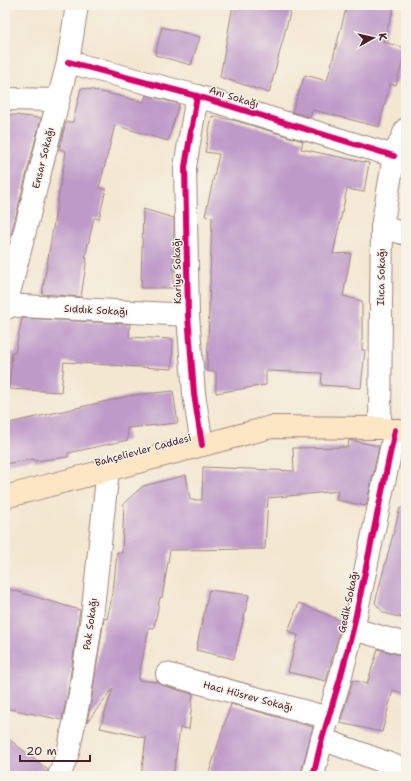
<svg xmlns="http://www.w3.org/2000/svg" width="411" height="781" font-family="'Shantell Sans',sans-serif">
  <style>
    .building { fill: #be9ac9 }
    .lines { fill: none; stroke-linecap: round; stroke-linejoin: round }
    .street-casing { stroke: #9e837e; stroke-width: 24 }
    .secondary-casing { stroke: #9e837e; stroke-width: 24 }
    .street { stroke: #fff; stroke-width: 22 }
    .secondary { stroke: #fce6c4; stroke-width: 22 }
    .cycleway-casing { stroke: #f7f3e8; stroke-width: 8 }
    .cycleway { stroke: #d6006c; stroke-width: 6 }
    .labels { text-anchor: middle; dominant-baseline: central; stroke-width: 3; stroke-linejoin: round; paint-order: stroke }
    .street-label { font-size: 10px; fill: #4a1f2b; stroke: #f7f3e8 }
  </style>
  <rect width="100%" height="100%" fill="#f7f3e8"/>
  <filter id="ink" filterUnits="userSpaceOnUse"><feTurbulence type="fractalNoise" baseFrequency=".025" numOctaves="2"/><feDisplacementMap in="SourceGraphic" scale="8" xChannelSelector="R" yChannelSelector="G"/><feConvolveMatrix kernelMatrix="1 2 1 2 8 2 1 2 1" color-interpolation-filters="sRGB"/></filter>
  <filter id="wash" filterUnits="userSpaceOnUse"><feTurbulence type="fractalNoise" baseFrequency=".012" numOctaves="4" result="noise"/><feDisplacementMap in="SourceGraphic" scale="16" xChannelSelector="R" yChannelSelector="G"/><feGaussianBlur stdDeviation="0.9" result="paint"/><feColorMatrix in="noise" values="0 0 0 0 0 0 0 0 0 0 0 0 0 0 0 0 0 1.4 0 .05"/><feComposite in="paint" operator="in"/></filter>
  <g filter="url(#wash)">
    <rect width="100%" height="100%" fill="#f3e7d1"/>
    <g id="blocks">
      <g class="building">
        <path d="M233,5h59l-23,88 -49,-16z"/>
        <path d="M347,5h48l-12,37 23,6 -10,37 -6,-1 -11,43 -66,-17 -3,7 -18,-5 13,-37 22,6z"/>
        <path d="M162,27l38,10 -9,28 -36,-10z"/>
        <path d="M81,88l12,2 51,12 2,-7 33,9 -11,37 -53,-16 -16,63 7,1 -7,30 -5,-1 -9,40h2l-6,39 -39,-3 24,-143 -7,-2 7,-27h7z"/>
        <path d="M5,114l36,4 -36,140z"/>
        <path d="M212,116l25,5 66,20 -2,8 68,14 -5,29 -17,-3 -14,65 18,-1 -8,43 19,5v49h3l-4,38 -40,-3 1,-12 -56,-2v14l-50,8v-21l-9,-1 5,-154 -7,-1 14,-62 -14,-2z"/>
        <path d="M143,209l31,9 -1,70h-32z"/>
        <path d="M22,318l108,6 -1,13 44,2 -1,30 -108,-7 -3,30 -52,-3 3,-37 3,1z"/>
        <path d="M173,391l5,32 -51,5 1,12 -60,13v4l-34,4v-2l-29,5v-40l129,-29z"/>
        <path d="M349,440l30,6 -13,60 -30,-6 2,-9 -70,7 -3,51 -95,1 -8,48 -2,-1 -6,31 -5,-1 -11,53 20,2 6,4 29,8 -4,35 -9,-1 -7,48h-32l5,-38 -46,-10 13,-40 -26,34 5,-26 12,-78 3,1 6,-27 4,-40 5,1 2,-50 19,-17 43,-11 4,25h12l1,-33 91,4 -1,-23 55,-1z"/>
        <path d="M400,508l6,1v110l-22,-6 -9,-10z"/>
        <path d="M5,588l75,22 -12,82 -6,28 -57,-12z"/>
        <path d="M209,590l40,5 -15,64 -38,-9z"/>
        <path d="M299,603l43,18 -16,60 -38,-9 10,-37 -10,-4z"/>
        <path d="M378,649l25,7h3v38l-13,-4 -11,42 -42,-9 13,-43 14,4z"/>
        <path d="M231,704l82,23 -12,46v3h-93z"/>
        <path d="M5,736l43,34 -1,6h-42z"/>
      </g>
    </g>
  </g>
  <g filter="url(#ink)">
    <use href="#blocks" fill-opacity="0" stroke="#9e837e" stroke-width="1"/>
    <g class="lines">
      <g class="street-casing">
        <g id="street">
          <path d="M68,62l129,34 197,60"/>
          <path d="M197,96l-12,71 3,148 6,79 8,51"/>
          <path d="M5,99l53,1"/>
          <path d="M382,227l24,7"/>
          <path d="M5,305l183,10"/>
          <path d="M5,309l63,-247 9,-57"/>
          <path d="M380,428l1,-123 1,-78 12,-71 12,-27"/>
          <path d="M353,629l53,15"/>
          <path d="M167,674l162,44"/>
          <path d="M322,739l84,31"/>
          <path d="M59,776l9,-23 12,-59 12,-77 16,-148"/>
          <path d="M313,776l9,-37 18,-60 13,-50 42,-199"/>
        </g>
      </g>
      <g class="secondary-casing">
        <path id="secondary" d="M5,497l266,-70 109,1 26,4"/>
      </g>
      <use href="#street" class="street"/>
      <use href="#secondary" class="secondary"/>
      <g class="cycleway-casing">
        <g id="cycleway">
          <path d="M68,62l129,34 197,60"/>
          <path d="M197,96l-12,71 3,148 6,79 8,51"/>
          <path d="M313,776l9,-37 18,-60 13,-50 42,-199"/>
        </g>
      </g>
      <use href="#cycleway" class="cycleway"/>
    </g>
  </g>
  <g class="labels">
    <g class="street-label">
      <text transform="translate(234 97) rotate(17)">Anı Sokağı</text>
      <text transform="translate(43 158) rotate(-76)">Ensar Sokağı</text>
      <text transform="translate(177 271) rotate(-91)">Kariye Sokağı</text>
      <text transform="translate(381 277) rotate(-89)">Ilıca Sokağı</text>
      <text transform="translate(96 310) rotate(3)">Sıddık Sokağı</text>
      <text transform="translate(143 450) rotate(-15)">Bahçelievler Caddesi</text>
      <text transform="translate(348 602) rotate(-78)">Gedik Sokağı</text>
      <text transform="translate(90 624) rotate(-82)">Pak Sokağı</text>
      <text transform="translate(248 696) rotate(15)">Hacı Hüsrev Sokağı</text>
    </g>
  </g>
  <rect width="411" height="781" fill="none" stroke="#f7f3e8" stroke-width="20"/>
  <g transform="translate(373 38) rotate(82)" stroke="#f7f3e8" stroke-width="3" paint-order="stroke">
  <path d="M0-3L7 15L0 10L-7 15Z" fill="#4a1f2b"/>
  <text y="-6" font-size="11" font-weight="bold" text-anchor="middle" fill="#4a1f2b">K</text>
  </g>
  <path d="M20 755v6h70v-6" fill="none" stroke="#4a1f2b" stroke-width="2"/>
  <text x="26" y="755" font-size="12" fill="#4a1f2b" stroke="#f7f3e8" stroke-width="3" paint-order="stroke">20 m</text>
</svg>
